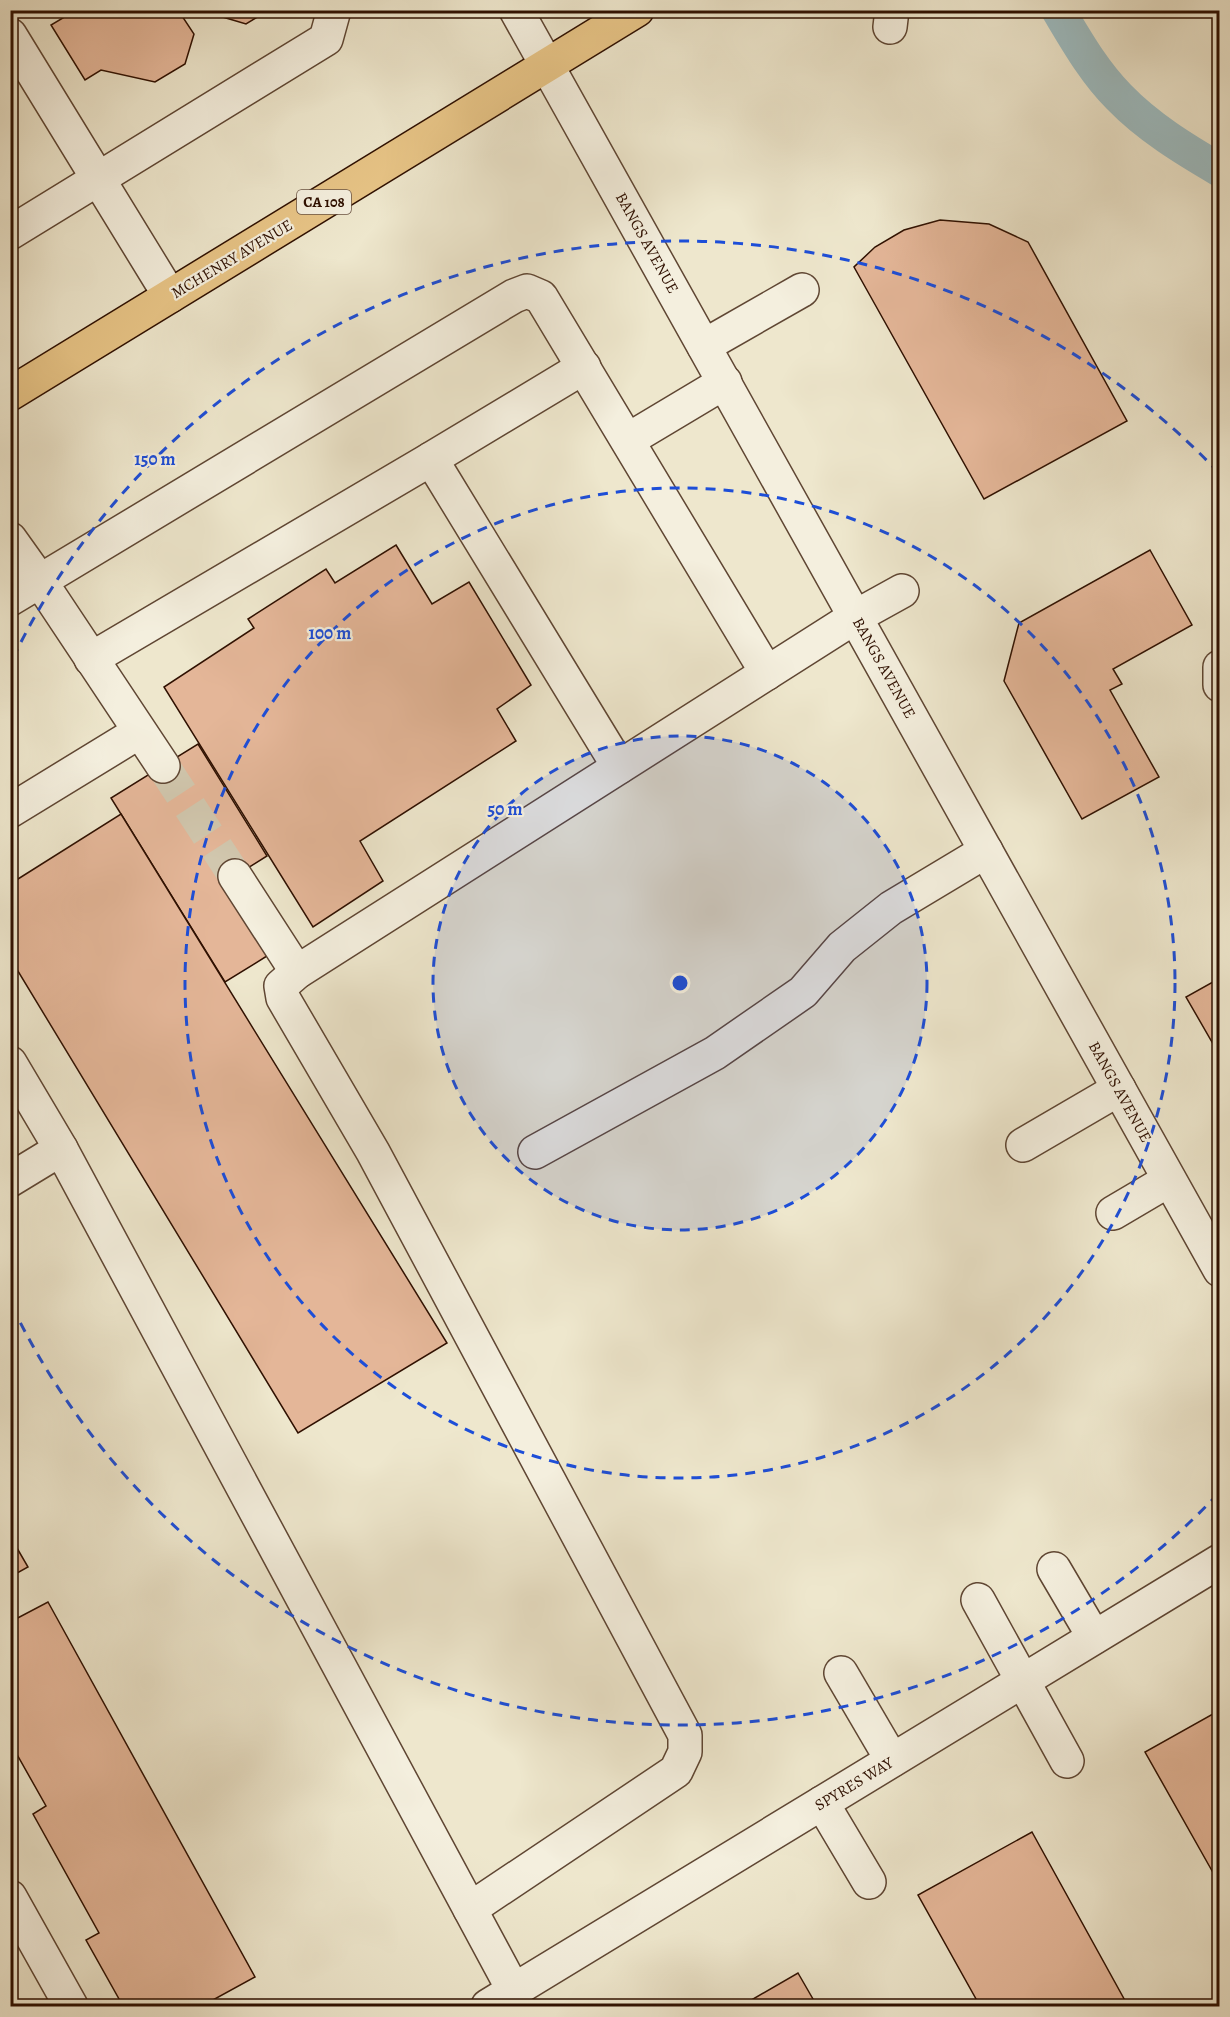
<svg xmlns="http://www.w3.org/2000/svg" width="1230" height="2017" font-family="Alegreya,serif">
  <style>
    .lines { fill: none; stroke-linecap: round; stroke-linejoin: round }
    .canal { stroke: #9ebdc2; stroke-width: 34 }
    .building { fill: #e4b698; stroke: #2f1000; stroke-width: 1.5 }
    .minor-tunnel { stroke: #d1c7ae; stroke-width: 33; stroke-dasharray: 33 16; stroke-linecap: butt }
    .minor-casing { stroke: #5f4633; stroke-width: 36 }
    .major-casing { stroke: #2f1000; stroke-width: 36 }
    .minor { stroke: #f4efde; stroke-width: 33 }
    .major { stroke: #e7c486; stroke-width: 33 }
    .ring { fill: none; stroke: #1d4ed8; stroke-width: 3; stroke-dasharray: 10 8 }
    .labels { text-anchor: middle; dominant-baseline: central; stroke-width: 4.5; stroke-linejoin: round; paint-order: stroke }
    .shield { fill: #f4efde; stroke: #6a5343; stroke-width: 1.5 }
    .shield-label { font-size: 15px; font-weight: bold; fill: #2f1000 }
    .street-label { font-size: 16px; fill: #2f1000; stroke: #f4efde }
    .centre { fill: #1d4ed8; stroke: #f4efde; stroke-width: 3 }
    .ring-label { font-size: 18px; text-anchor: middle; font-weight: bold; fill: #1d4ed8; stroke: #f4efde; stroke-width: 4.5; stroke-linejoin: round; paint-order: stroke }
  </style>
  <rect width="100%" height="100%" fill="#eee7cd"/>
  <filter id="stains"><feTurbulence type="fractalNoise" baseFrequency=".00333" numOctaves="4"/><feColorMatrix values="0 0 0 0 .2 0 0 0 0 .09 0 0 0 0 .02 0 0 0 .5 -.17"/></filter>
  <radialGradient id="worn" r=".72"><stop offset=".6" stop-color="#630" stop-opacity="0"/><stop offset="1" stop-color="#630" stop-opacity=".3"/></radialGradient>
  <g class="lines">
    <path class="canal" d="M1058,10c18,30 36,62 61,87 29,30 65,52 101,73"/>
  </g>
  <g class="building">
    <path d="M66,10h126l-10,6 12,18 -9,30 -30,18 -54,-12 -16,10 -34,-55 17,-10z"/>
    <path d="M213,10h56l-23,14 -30,-9z"/>
    <path d="M940,220l49,4 39,18 99,179 -143,78 -130,-232 21,-20 29,-17z"/>
    <path d="M396,545l36,59 37,-22 62,103 -34,24 19,32 -156,100 23,40 -70,46 -149,-240 90,-59 -6,-9 78,-50 9,14z"/>
    <path d="M1150,550l42,75 -79,44 9,15 -12,6 49,87 -77,42 -78,-138 15,-58z"/>
    <path d="M198,744l69,112 -45,28 45,72 -42,26 -114,-184z"/>
    <path d="M121,814l326,529 -149,90 -288,-475v-74z"/>
    <path d="M1220,978v78l-34,-59z"/>
    <path d="M10,1536l18,31 -18,10z"/>
    <path d="M48,1602l207,375 -53,29h-79l-37,-66 13,-7 -66,-119 13,-8 -36,-64v-120z"/>
    <path d="M1220,1710v175l-75,-133z"/>
    <path d="M1032,1832l96,174h-148l-62,-111z"/>
    <path d="M798,1973l19,33h-76z"/>
  </g>
  <g class="lines">
    <path class="minor-tunnel" d="M163,766l72,110"/>
    <g class="minor-casing">
      <g id="minor">
        <path d="M516,10l704,1260"/>
        <path d="M890,27l2,-17"/>
        <path d="M10,35l160,261"/>
        <path d="M10,233l316,-194 8,-29"/>
        <path d="M704,346l98,-56"/>
        <path d="M584,367l-153,92 188,308"/>
        <path d="M628,440l97,-58"/>
        <path d="M10,539l30,42 -30,18"/>
        <path d="M91,659l340,-200"/>
        <path d="M1220,667v18"/>
        <path d="M163,766l-123,-185 474,-285 13,-5 14,6 226,376"/>
        <path d="M10,811l129,-79"/>
        <path d="M235,876l62,96"/>
        <path d="M10,1063l51,86"/>
        <path d="M1023,1145l96,-56"/>
        <path d="M535,1152l180,-99 88,-61 39,-45 49,-39 95,-57"/>
        <path d="M10,1180l51,-31 453,842"/>
        <path d="M1113,1213l56,-33"/>
        <path d="M1054,1569l40,68"/>
        <path d="M978,1600l89,161"/>
        <path d="M841,1673l51,87"/>
        <path d="M822,1803l47,79"/>
        <path d="M10,1897l61,109"/>
        <path d="M470,1909l206,-138 9,-19v-17l-312,-583 -90,-154 -2,-12 16,-14 558,-355 47,-26"/>
        <path d="M488,2006l732,-445"/>
      </g>
    </g>
    <g class="major-casing">
      <path id="major" d="M10,394l627,-384"/>
    </g>
    <use href="#minor" class="minor"/>
    <use href="#major" class="major"/>
  </g>
  <circle cx="680" cy="983" r="247" fill="#1d4ed8" fill-opacity=".12"/>
  <g class="ring">
    <circle cx="680" cy="983" r="247"/>
    <circle cx="680" cy="983" r="495"/>
    <path d="M1218 1494A742 742 0 0 1 13 1308M13 658A742 742 0 0 1 1218 472"/>
  </g>
  <g class="labels">
    <rect class="shield" x="297" y="190" width="54" height="24" rx="4.5"/>
    <g class="shield-label">
      <text x="324" y="202">CA 108</text>
    </g>
    <g class="street-label">
      <text transform="translate(647 243) rotate(61)">BANGS AVENUE</text>
      <text transform="translate(232 259) rotate(-31)">MCHENRY AVENUE</text>
      <text transform="translate(884 668) rotate(61)">BANGS AVENUE</text>
      <text transform="translate(1120 1092) rotate(61)">BANGS AVENUE</text>
      <text transform="translate(854 1784) rotate(-31)">SPYRES WAY</text>
    </g>
  </g>
  <circle cx="680" cy="983" r="9" class="centre"/>
  <g class="ring-label">
    <text x="155" y="465">150 m</text>
    <text x="330" y="639">100 m</text>
    <text x="505" y="815">50 m</text>
  </g>
  <rect width="1230" height="2017" fill="none" stroke="#eee7cd" stroke-width="36"/>
  <rect x="12" y="12" width="1206" height="1993" fill="none" stroke="#2f1000" stroke-width="3"/>
  <rect x="18" y="18" width="1194" height="1981" fill="none" stroke="#2f1000" stroke-width="1.5"/>
  <rect width="100%" height="100%" filter="url(#stains)"/>
  <rect width="100%" height="100%" fill="url(#worn)"/>
</svg>
